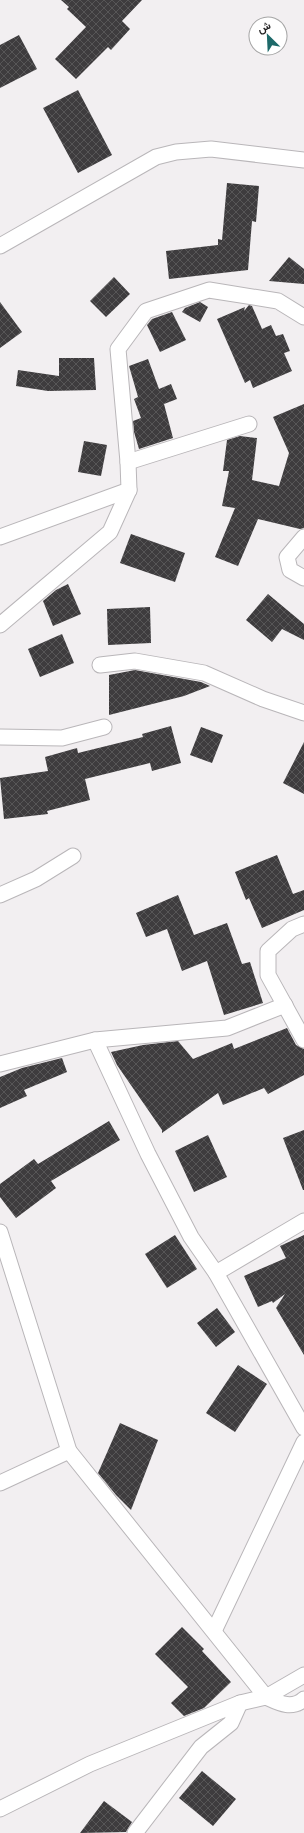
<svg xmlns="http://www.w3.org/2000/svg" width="304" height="1833" font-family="'Source Serif 4',Vazirmatn,serif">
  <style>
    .building { fill: url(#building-cross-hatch) }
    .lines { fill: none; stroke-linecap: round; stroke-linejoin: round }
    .street-casing { stroke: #b9b6b9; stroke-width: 17 }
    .street { stroke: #fff; stroke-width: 15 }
  </style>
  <defs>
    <pattern id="building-cross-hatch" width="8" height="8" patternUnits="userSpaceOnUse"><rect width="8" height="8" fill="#3e3c3e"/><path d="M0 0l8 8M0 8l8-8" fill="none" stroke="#575657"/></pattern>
  </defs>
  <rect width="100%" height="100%" fill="#f2eff1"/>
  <g class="building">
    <path d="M61,0h81l-20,21 8,8 -19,21 -3,-3 -32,32 -21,-20 31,-32 -19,-18 2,-2z"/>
    <path d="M19,35l18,34 -37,19v-43z"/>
    <path d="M78,90l34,65 -34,18 -35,-65z"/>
    <path d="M227,183l32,3 -3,36 -4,-1 -4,49 -79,9 -3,-28 52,-6v-6l4,1z"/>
    <path d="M289,257l15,12v15l-35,-3z"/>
    <path d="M114,277l16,17 -24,23 -16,-16z"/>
    <path d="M0,302l22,30 -22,16z"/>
    <path d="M200,302l8,5 -8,15 -18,-10 3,-4z"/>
    <path d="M249,305l3,1 10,23 9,-4 5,11 7,-2 7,17 -6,2 8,18 -39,17 -3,-8 -5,3 -28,-64 28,-12 -1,4z"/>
    <path d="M172,312l14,28 -26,12 -13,-27 5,-6z"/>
    <path d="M59,358h35l2,32 -48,1 -32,-5 2,-16 41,6z"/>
    <path d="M148,359l11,30 12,-5 6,15 -13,5 9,34 -34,11 -5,-17 -1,-11 8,-3 -7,-19 4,-2 -9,-31z"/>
    <path d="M304,404v124l-4,1 -42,-10 -20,47 -23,-9 20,-49 -13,-2 7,-35h-6l4,-31 13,-4 17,2 -5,42 27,6 10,-33 -16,-36z"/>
    <path d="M84,441l23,4 -6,31 -23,-4z"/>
    <path d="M131,534l54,19 -10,29 -55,-19z"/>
    <path d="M68,584l13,30 -28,12 -10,-25 13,-11z"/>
    <path d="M268,594l36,30v16l-22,-11 -10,13 -26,-22z"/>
    <path d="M150,607l1,36 -43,2 -1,-36z"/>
    <path d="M62,634l12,29 -34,14 -12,-28z"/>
    <path d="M135,670l66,12 9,4 -26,10 -75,19v-40z"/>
    <path d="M171,726l10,37 -29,8 -2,-8 -65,16 5,21 -43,11 1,3 -44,5 -4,-41 48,-7 -3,-14 32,-9 1,5 65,-16 -1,-3z"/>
    <path d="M201,727l22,8 -11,28 -22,-8z"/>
    <path d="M304,742v52l-21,-11z"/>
    <path d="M277,855l16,39 11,-4v20l-42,18 -13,-30 -3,2 -11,-28z"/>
    <path d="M178,895l16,40 33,-12 15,41 8,-2 13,41 -39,12 -17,-54 -25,10 -15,-42 -21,8 -10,-24z"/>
    <path d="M287,1028l9,17 8,4v26l-36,19 -4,-6 -41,17 -5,-12 -56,40v-3l-45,-65 -6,-13 32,-7 35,-4 15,18 39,-16 2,6z"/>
    <path d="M62,1058l5,14 -43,18 3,6 -27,12v-31l22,-9z"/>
    <path d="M109,1121l11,19 -69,41 5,7 -40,30 -16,-21v-13l34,-25 4,5z"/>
    <path d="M304,1130v60h-1l-20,-52z"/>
    <path d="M208,1135l19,42 -33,15 -19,-41z"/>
    <path d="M175,1235l22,34 -30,19 -22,-34z"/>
    <path d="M304,1235v120l-28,-47 9,-14 -12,9 -1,-2 -14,6 -14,-31 42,-18 -6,-12z"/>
    <path d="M217,1308l18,24 -19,15 -19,-24z"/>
    <path d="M238,1365l29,19 -32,48 -29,-19z"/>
    <path d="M120,1423l38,17 -27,70 -15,-15 -18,-22z"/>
    <path d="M182,1627l22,22 -2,2 29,31 -27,26 -20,8 -13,-13 17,-16 -33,-33z"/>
    <path d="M202,1771l34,28 -23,27 -34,-28z"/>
    <path d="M104,1801l28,21 -6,10 -46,1z"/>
  </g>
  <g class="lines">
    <g class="street-casing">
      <g id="street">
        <path d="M0,246l156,-89 20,-5 35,-3 93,11"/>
        <path d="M128,462l121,-38"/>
        <path d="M0,537l129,-47 -1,-28 -10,-113 28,-38 63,-21 69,11 26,16"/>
        <path d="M304,537l-17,20 3,13 14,8"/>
        <path d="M0,625l110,-93 19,-42"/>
        <path d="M100,665l35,-4 69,12 59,26 41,14"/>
        <path d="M0,737l62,1 42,-11"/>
        <path d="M0,895l36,-16 37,-23"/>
        <path d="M304,924l-12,5 -24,22v24l36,65"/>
        <path d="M95,1040l53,114 43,83 25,36 88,155"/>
        <path d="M0,1064l95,-24 132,-12 58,-23"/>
        <path d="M0,1232l69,219 197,246c13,6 26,13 38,2"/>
        <path d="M216,1273l88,-52"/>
        <path d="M0,1483l69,-32"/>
        <path d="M214,1631l90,-189"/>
        <path d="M0,1809l90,-45 150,-61 26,-6 38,-22"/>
        <path d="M135,1833l66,-86 30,-24 9,-20"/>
      </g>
    </g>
    <use href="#street" class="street"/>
  </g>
  <g transform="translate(268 36) rotate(336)"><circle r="19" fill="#ffffff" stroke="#a5a5a5"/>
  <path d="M0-3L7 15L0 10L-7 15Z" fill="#1d6969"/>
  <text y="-6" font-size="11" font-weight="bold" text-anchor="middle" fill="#1f1e1f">ش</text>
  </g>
</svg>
